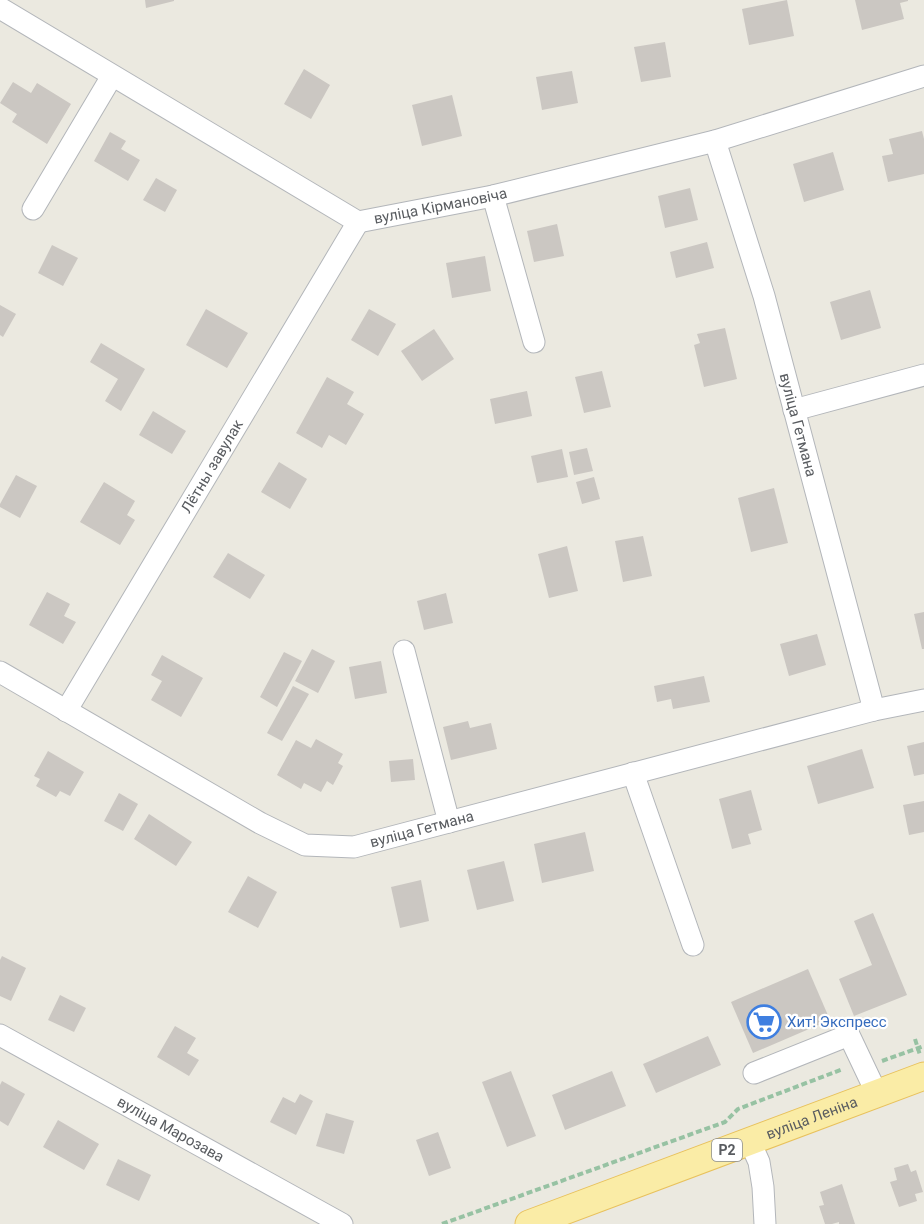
<svg xmlns="http://www.w3.org/2000/svg" width="924" height="1224" font-family="Roboto,sans-serif">
  <style>
    .building { fill: #cbc7c2 }
    .lines { fill: none; stroke-linecap: round; stroke-linejoin: round }
    .minor-casing { stroke: #b3b6ba; stroke-width: 23 }
    .major-casing { stroke: #e8c15c; stroke-width: 29 }
    .path { stroke: #97c2a3; stroke-width: 4; stroke-dasharray: 6 3; stroke-linecap: butt }
    .minor { stroke: #fff; stroke-width: 21 }
    .major { stroke: #faeca6; stroke-width: 27 }
    .labels { text-anchor: middle; dominant-baseline: central; stroke-width: 4.5; stroke-linejoin: round; paint-order: stroke }
    .shield { fill: #fff; stroke: #8b8d90; stroke-width: 1.5 }
    .shield-label { font-size: 14px; font-weight: bold; fill: #595c60 }
    .street-label { font-size: 15px; fill: #595c60; stroke: #fff }
    .shop-label { font-size: 15px; fill: #366cbe; stroke: #fff; text-anchor: start }
  </style>
  <rect width="100%" height="100%" fill="#ebe9e0"/>
  <g class="building">
    <path d="M145,0h29v1l-28,7z"/>
    <path d="M787,0l7,36 -45,9 -7,-36z"/>
    <path d="M855,0h53v1l-8,2 4,16 -42,11z"/>
    <path d="M665,42l6,35 -30,5 -7,-35z"/>
    <path d="M304,69l26,16 -19,34 -27,-15z"/>
    <path d="M572,71l6,32 -36,7 -6,-33z"/>
    <path d="M13,82l18,11 6,-10 34,21 -24,40 -35,-22 5,-8 -17,-11z"/>
    <path d="M452,95l10,41 -40,10 -10,-41z"/>
    <path d="M922,131l2,8v35l-36,8 -6,-26 11,-2 -4,-15z"/>
    <path d="M110,132l16,9 -5,8 19,11 -12,21 -34,-20z"/>
    <path d="M833,152l11,38 -40,12 -11,-38z"/>
    <path d="M156,178l21,12 -12,22 -22,-12z"/>
    <path d="M690,188l8,32 -33,8 -7,-32z"/>
    <path d="M557,224l7,32 -30,6 -7,-31z"/>
    <path d="M707,242l7,26 -38,10 -6,-26z"/>
    <path d="M52,245l26,13 -15,28 -25,-13z"/>
    <path d="M485,256l6,35 -39,7 -6,-35z"/>
    <path d="M870,290l11,38 -40,12 -11,-38z"/>
    <path d="M0,305l16,9 -13,23 -3,-2z"/>
    <path d="M206,309l42,24 -21,35 -41,-23z"/>
    <path d="M369,309l27,15 -18,32 -27,-16z"/>
    <path d="M725,328l12,51 -33,8 -10,-42 6,-2 -3,-9z"/>
    <path d="M434,329l20,30 -32,22 -21,-30z"/>
    <path d="M101,343l44,26 -24,42 -16,-10 13,-22 -28,-17z"/>
    <path d="M602,371l9,36 -27,6 -9,-36z"/>
    <path d="M327,377l27,15 -7,12 17,10 -18,31 -17,-10 -7,13 -26,-15z"/>
    <path d="M527,391l5,25 -37,8 -5,-25z"/>
    <path d="M153,411l33,20 -14,23 -33,-19z"/>
    <path d="M587,448l6,23 -19,4 -5,-23z"/>
    <path d="M562,449l6,28 -31,6 -6,-27z"/>
    <path d="M279,462l28,17 -17,30 -29,-17z"/>
    <path d="M16,475l21,11 -17,32 -20,-11v-3z"/>
    <path d="M594,477l6,22 -18,5 -6,-22z"/>
    <path d="M104,482l31,19 -8,14 8,5 -15,25 -40,-23z"/>
    <path d="M774,488l14,55 -37,9 -13,-54z"/>
    <path d="M643,536l9,40 -29,6 -8,-41z"/>
    <path d="M567,546l11,45 -29,7 -11,-44z"/>
    <path d="M228,553l37,22 -15,24 -37,-22z"/>
    <path d="M47,592l23,12 -6,12 12,6 -13,22 -34,-19z"/>
    <path d="M446,593l7,30 -29,7 -7,-29z"/>
    <path d="M924,612v37h-2l-8,-35z"/>
    <path d="M817,634l9,31 -37,11 -9,-32z"/>
    <path d="M312,649l23,12 -17,32 -23,-12z"/>
    <path d="M284,652l18,9 -25,46 -17,-10z"/>
    <path d="M162,655l41,23 -22,39 -30,-17 11,-19 -11,-6z"/>
    <path d="M381,661l6,32 -32,6 -6,-32z"/>
    <path d="M704,676l6,26 -37,7 -2,-10 -14,3 -3,-16z"/>
    <path d="M293,686l16,8 -27,47 -15,-8z"/>
    <path d="M468,721l2,7 21,-5 6,26 -46,11 -8,-33z"/>
    <path d="M316,739l27,15 -5,9 5,3 -10,19 -6,-4 -6,11 -17,-9 -3,6 -24,-14 19,-35 15,8z"/>
    <path d="M924,742v32l-10,2 -7,-30z"/>
    <path d="M862,749l12,39 -56,16 -11,-38z"/>
    <path d="M48,751l36,21 -14,24 -10,-5 -4,6 -20,-11 4,-7 -6,-3z"/>
    <path d="M413,759l2,21 -24,2 -2,-21z"/>
    <path d="M751,790l11,40 -14,4 3,10 -19,5 -13,-50z"/>
    <path d="M119,793l19,11 -15,27 -19,-10z"/>
    <path d="M924,801v31l-15,3 -6,-30z"/>
    <path d="M149,814l43,28 -16,24 -42,-27z"/>
    <path d="M585,832l9,39 -52,12 -8,-39z"/>
    <path d="M504,861l10,40 -37,9 -10,-40z"/>
    <path d="M248,876l29,16 -19,36 -30,-16z"/>
    <path d="M421,880l8,41 -29,7 -9,-41z"/>
    <path d="M873,913l34,82 -53,21 -15,-37 33,-14 -18,-44z"/>
    <path d="M2,956l24,12 -15,33 -11,-5v-36z"/>
    <path d="M808,969l22,51 -77,33 -22,-51z"/>
    <path d="M60,995l26,13 -12,24 -26,-12z"/>
    <path d="M175,1026l21,12 -9,15 12,7 -10,16 -32,-19z"/>
    <path d="M708,1036l13,29 -65,28 -13,-29z"/>
    <path d="M511,1071l25,65 -29,11 -25,-65z"/>
    <path d="M612,1071l14,35 -61,24 -13,-35z"/>
    <path d="M2,1081l23,13 -17,32 -8,-5v-36z"/>
    <path d="M300,1094l13,7 -17,34 -26,-13 13,-25 12,6z"/>
    <path d="M326,1113l28,8 -10,33 -28,-8z"/>
    <path d="M58,1120l41,24 -15,26 -41,-23z"/>
    <path d="M438,1132l13,36 -22,8 -13,-36z"/>
    <path d="M118,1159l33,16 -12,26 -33,-16z"/>
    <path d="M908,1164l3,8 5,-2 7,22 -8,2 2,7 -18,6 -9,-25 7,-2 -3,-12z"/>
    <path d="M842,1184l13,40h-16v-2l-7,2h-7l-6,-18 5,-1 -4,-13z"/>
  </g>
  <g class="lines">
    <g class="minor-casing">
      <g id="minor">
        <path id="s1" d="M0,8l358,214 135,-26 222,-55 209,-65"/>
        <path d="M493,196l41,146"/>
        <path d="M33,209l79,-133"/>
        <path d="M794,410l130,-35"/>
        <path d="M404,651l45,171"/>
        <path id="s2" d="M0,672l260,151 45,22 49,2 520,-137 -110,-414 -49,-155"/>
        <path d="M874,710l50,-10"/>
        <path id="s3" d="M66,711l292,-489"/>
        <path d="M633,773l60,172"/>
        <path id="s4" d="M0,1035l342,189"/>
        <path d="M754,1073l95,-38 28,59"/>
        <path d="M750,1142l9,20 4,25 2,37"/>
      </g>
    </g>
    <g class="major-casing">
      <g id="major">
        <path id="s5" d="M529,1224l395,-148"/>
      </g>
    </g>
    <g class="path">
      <path d="M915,1039l5,16"/>
      <path d="M882,1061l42,-15"/>
      <path d="M442,1224l283,-102 13,-13 105,-40"/>
    </g>
    <use href="#minor" class="minor"/>
    <use href="#major" class="major"/>
  </g>
  <defs>
    <g id="supermarket-ring" transform="scale(1.725)"><circle r="9.5" fill="#fff" stroke="#3f7fe0" stroke-width="1.5"/><path d="M-6-5.5h2.5l.6 2H6L4.5 2H-2.5L-4.4-4H-6ZM-1.5 3.2a1.3 1.3 0 1 0 .1 0ZM3 3.2a1.3 1.3 0 1 0 .1 0Z" fill="#3f7fe0"/></g>
  </defs>
  <g fill-rule="evenodd">
    <use href="#supermarket-ring" x="764" y="1022"/>
  </g>
  <g class="labels">
    <rect class="shield" x="712" y="1139" width="30" height="22" rx="4.5"/>
    <g class="shield-label">
      <text x="727" y="1150">Р2</text>
    </g>
    <g class="street-label">
      <text stroke="none"><textPath href="#s1" startOffset="501">вуліца Кірмановіча</textPath></text>
      <text transform="translate(798 425) rotate(75)">вуліца Гетмана</text>
      <text stroke="none"><textPath href="#s3" startOffset="285">Лётны завулак</textPath></text>
      <text stroke="none"><textPath href="#s2" startOffset="470">вуліца Гетмана</textPath></text>
      <text stroke="none"><textPath href="#s5" startOffset="302">вуліца Леніна</textPath></text>
      <text stroke="none"><textPath href="#s4" startOffset="195">вуліца Марозава</textPath></text>
    </g>
    <g class="shop-label">
      <text x="787" y="1022">Хит! Экспресс</text>
    </g>
  </g>
</svg>
